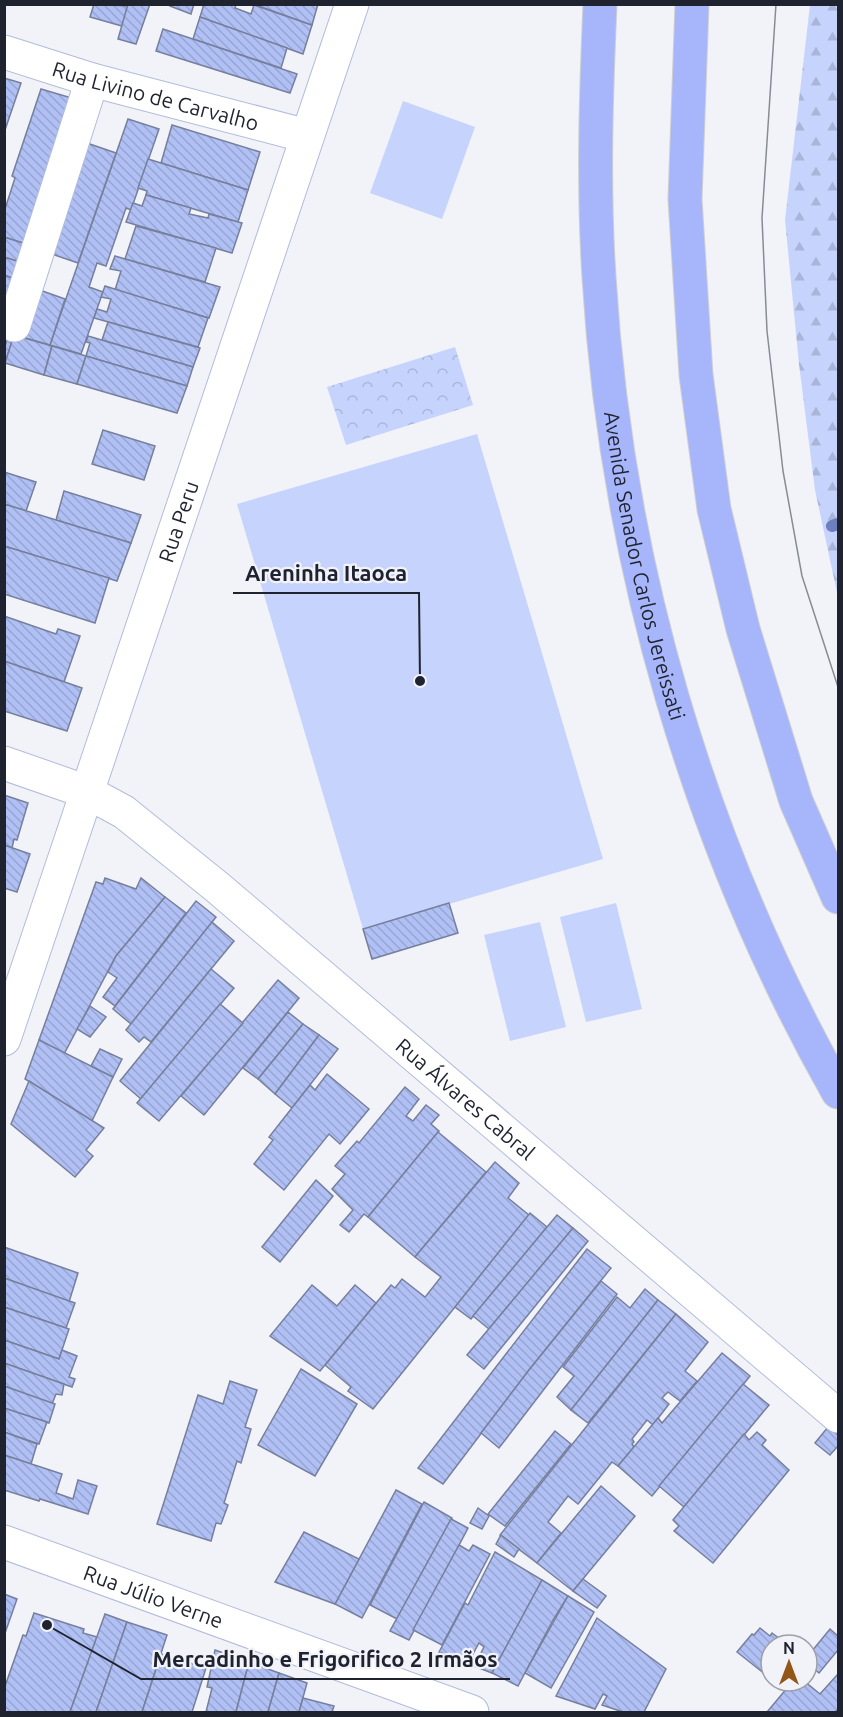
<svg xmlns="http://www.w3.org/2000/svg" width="843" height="1717" font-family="Ubuntu,sans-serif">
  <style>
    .forest { fill: url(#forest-firs) }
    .park { fill: url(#park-crowns) }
    .pitch { fill: #c6d4fd }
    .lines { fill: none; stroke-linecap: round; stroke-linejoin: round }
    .stream { stroke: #6e7fbe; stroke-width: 12 }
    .building { fill: url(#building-back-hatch); stroke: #767f9c; stroke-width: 1.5 }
    .minor-casing { stroke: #b2bcdb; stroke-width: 35 }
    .major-casing { stroke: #cecfd1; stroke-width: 35 }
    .minor { stroke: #fff; stroke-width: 33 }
    .major { stroke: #a7b6fa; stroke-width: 33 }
    .tram { stroke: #888b94; stroke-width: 1.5 }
    .labels { text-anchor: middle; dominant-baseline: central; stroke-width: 4.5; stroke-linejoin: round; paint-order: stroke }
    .street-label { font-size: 21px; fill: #1f232f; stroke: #f1f3f9 }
    .leader { fill: none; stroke: #1f232f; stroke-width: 2 }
    .callout-dot { fill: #1f232f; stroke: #f1f3f9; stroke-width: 2 }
    .callout-label { font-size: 22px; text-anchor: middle; font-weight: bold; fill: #1f232f; stroke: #f1f3f9; stroke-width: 4.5; stroke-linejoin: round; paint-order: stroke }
  </style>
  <defs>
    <pattern id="forest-firs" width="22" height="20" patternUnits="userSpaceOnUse" patternTransform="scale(1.5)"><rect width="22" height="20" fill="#c6d4fd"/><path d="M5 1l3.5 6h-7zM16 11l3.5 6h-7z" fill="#aab6d9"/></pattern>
    <pattern id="park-crowns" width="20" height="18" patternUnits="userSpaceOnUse" patternTransform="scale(1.5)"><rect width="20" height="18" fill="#c6d4fd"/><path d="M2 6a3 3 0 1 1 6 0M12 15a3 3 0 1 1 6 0" fill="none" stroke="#aab6d9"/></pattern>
    <pattern id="building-back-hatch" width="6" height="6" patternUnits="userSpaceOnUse" patternTransform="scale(1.5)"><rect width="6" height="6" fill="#b0c0f4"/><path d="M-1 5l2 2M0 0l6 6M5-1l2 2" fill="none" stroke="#97a5d2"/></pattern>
  </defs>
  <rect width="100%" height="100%" fill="#f1f3f9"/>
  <path class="forest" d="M810,5h28v592l-23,-107 -16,-126 -14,-144z"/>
  <path class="park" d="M455,347l18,58 -127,40 -19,-58z"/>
  <g class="pitch">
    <path d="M403,101l72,26 -33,92 -72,-26z"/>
    <path d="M477,434l126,425 -240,70 -126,-425z"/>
    <path d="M616,903l26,106 -56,13 -26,-105z"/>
    <path d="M540,922l26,105 -56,14 -26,-106z"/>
  </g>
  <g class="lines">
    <path class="stream" d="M832,526l6,-2"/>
  </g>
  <g class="building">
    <path d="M94,4l34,2 -6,20 -32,-9z"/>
    <path d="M128,4h22l-14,40 -18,-5z"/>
    <path d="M171,4h23l-3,10 -21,-8z"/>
    <path d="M204,4h32l-1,4 16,6 3,-9 58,20 -9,29 -103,-37z"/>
    <path d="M253,4h65l-6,21z"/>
    <path d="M200,17l87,31 -6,20 -88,-29z"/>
    <path d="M163,29l134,45 -7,19 -134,-42z"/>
    <path d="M4,78l17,5 -17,50z"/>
    <path d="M41,89l34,10 -46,146 -25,-8v-25l11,-34 -3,-2z"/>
    <path d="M128,119l31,10 -28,81 -5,-2 -20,58 -9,-3 -8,24 14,5 -22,62 -31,-9z"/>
    <path d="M172,125l88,27 -12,38 -87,-27z"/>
    <path d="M84,142l32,11 -38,110 -32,-11z"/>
    <path d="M148,159l100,31 -10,32 -92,-27 1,-4 -9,-3z"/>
    <path d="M146,195l45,13 -2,6 19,4 1,-4 33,9 -10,30 -106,-31 7,-19 9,3z"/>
    <path d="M136,226l80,22 -11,34 -80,-23z"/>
    <path d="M4,237l25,8 -6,18 -19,-6z"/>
    <path d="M115,256l105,31 -11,31 -94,-28 6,-19 -11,-2z"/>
    <path d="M4,257l19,6 -6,17 -13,-5z"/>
    <path d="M4,275l13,5 -6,19 -7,-3z"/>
    <path d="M105,286l103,32 -10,29 -104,-29 3,-9 10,3 4,-13 -10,-2z"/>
    <path d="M34,288l31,11 -15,46 -32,-9z"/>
    <path d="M108,322l92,26 -7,19 -91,-27z"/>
    <path d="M9,333l5,2 -9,28 -1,-13z"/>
    <path d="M14,335l38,11 -8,29 -39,-12z"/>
    <path d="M88,336l105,31 -6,19 -101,-30 4,-13 -4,-1z"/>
    <path d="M52,346l34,10 -9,28 -33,-9z"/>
    <path d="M86,356l101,30 -10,27 -100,-29z"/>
    <path d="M103,430l52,16 -11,34 -52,-16z"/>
    <path d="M4,472l32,10 -10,29 -22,-7z"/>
    <path d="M64,491l77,24 -10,28 -75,-23z"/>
    <path d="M4,504l127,39 -14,38 -113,-35z"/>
    <path d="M4,546l105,32 -14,45 -91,-29z"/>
    <path d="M4,616l52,18 2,-5 22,7 -16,46 -60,-21z"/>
    <path d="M4,661l78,27 -15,43 -63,-20z"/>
    <path d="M4,795l24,8 -11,37 -3,-1 -2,9 -8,-3z"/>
    <path d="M4,845l26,9 -13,38 -13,-4z"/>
    <path d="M105,878l31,11 5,-11 24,19 -49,59 -52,98 -25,-14 57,-158 7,2z"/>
    <path d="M165,897l21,16 -71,93 -12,-9 14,-19 -9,-6 8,-16z"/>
    <path d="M196,901l20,16 -85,107 -18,-15z"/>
    <path d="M449,903l9,30 -86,26 -9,-30z"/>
    <path d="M212,922l22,19 -83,101 -7,-5 -5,5 -13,-12z"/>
    <path d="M211,969l23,19 -93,111 -21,-18z"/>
    <path d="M278,980l21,18 -95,117 -23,-19z"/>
    <path d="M220,1004l23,19 -84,98 -22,-18z"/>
    <path d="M90,1006l16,11 -16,20 -13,-8z"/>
    <path d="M288,1012l15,12 -45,55 -15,-11z"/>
    <path d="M303,1024l16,11 -44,59 -17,-15z"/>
    <path d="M319,1035l19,14 -46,59 -17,-14z"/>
    <path d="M39,1040l74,37 -21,44 -67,-42z"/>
    <path d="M100,1049l22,10 -9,18 -22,-11z"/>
    <path d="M327,1074l42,35 -29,35 -11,-10 -45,56 -30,-26 19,-24 -4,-3 41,-52 5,5z"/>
    <path d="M29,1081l75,47 -18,22 7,6 -18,21 -64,-53z"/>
    <path d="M405,1087l14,12 -13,17 7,5 13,-16 13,10 -8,9 8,7 -71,86 -4,-3 -15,18 -9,-7 13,-15 -21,-21 13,-15 -10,-8 22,-25 2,2z"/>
    <path d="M438,1132l48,40 -71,85 -47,-40z"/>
    <path d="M495,1162l24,21 -11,15 21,17 -156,194 -25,-18 3,-4 -26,-22 66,-80 4,3 7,-9 23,18 1,-1 15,-19 -26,-20z"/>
    <path d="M316,1180l17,16 -53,66 -18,-15z"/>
    <path d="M530,1213l17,14 -76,92 -16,-12z"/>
    <path d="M557,1215l16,13 -84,101 -16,-13z"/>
    <path d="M573,1228l15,13 -104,128 -17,-14z"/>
    <path d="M4,1247l74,26 -9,29 -65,-24z"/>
    <path d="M587,1249l24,19 -82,102 -86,114 -25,-16z"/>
    <path d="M4,1278l71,25 -9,25 -62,-21z"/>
    <path d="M601,1281l16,13 -118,154 -18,-15 48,-63z"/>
    <path d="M312,1285l25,21 18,-21 21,18 -56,68 -50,-35z"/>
    <path d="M645,1289l13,11 -87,110 -14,-13 17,-21 -11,-9 54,-70 13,11z"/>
    <path d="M658,1300l18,14 -88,109 -17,-13z"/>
    <path d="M4,1307l65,22 -10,30 -55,-19z"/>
    <path d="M676,1314l32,28 -23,29 12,10 -17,20 -12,-9 -6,6 7,6 -16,21 -6,-5 -15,19 2,3 -2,2 2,3 -16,19 -6,-4 -34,42 -10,-8 -20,26 13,11 -24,30 -37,-28z"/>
    <path d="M4,1340l55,19 3,-9 15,6 -8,21 6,2 -3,8 -68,-24z"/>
    <path d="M722,1353l28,23 -98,120 -34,-30 40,-48 4,5z"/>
    <path d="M4,1363l60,21 -2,11 -6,-1 -4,10 -48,-18z"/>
    <path d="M301,1369l56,35 -42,72 -57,-31z"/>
    <path d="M230,1381l27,9 -12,37 6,2 -10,34 -4,-2 -13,42 4,2 -7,19 -5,-1 -5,18 -54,-17 41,-129 25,9z"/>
    <path d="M743,1384l26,21 -85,102 -25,-21z"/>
    <path d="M4,1386l51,18 -6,19 -45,-15z"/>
    <path d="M4,1408l43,14 -8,22 -35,-12z"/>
    <path d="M828,1427l10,8v11l-8,9 -15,-12z"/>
    <path d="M555,1431l16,13 -66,82 -17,-12z"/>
    <path d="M4,1432l33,12 -6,20 -27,-9z"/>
    <path d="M757,1432l9,8 -4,5 27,25 -76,93 -39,-32 5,-5 -6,-6 71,-86 5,6z"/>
    <path d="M4,1455l58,19 -6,19 17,6 5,-19 19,6 -9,28 -48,-15 -1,2 -35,-11z"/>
    <path d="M601,1486l34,30 -62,75 -36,-28z"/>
    <path d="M396,1490l26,14 -60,114 -27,-14z"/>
    <path d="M424,1502l28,16 -55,101 -27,-14z"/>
    <path d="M478,1508l11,8 -7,13 -12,-6z"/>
    <path d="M451,1519l17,9 -59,112 -19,-9z"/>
    <path d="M304,1532l55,27 -24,45 -60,-22z"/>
    <path d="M501,1535l18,14 -5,8 -18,-13z"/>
    <path d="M459,1545l10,6 4,-6 17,9 -48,91 -29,-15z"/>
    <path d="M495,1552l47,28 -50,93 -18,-7 10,-19 -5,-4 -11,20 -29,-11 26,-49 3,2z"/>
    <path d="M583,1579l23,17 -9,12 -24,-17z"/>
    <path d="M542,1580l26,16 -15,24 -35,66 -26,-13z"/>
    <path d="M4,1594l13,5 -13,37z"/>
    <path d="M568,1596l26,16 -43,76 -26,-15z"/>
    <path d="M34,1613l50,16 -1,4 14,4 -27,75h-66v-23l19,-54 3,1z"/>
    <path d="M105,1614l22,8 -31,90h-26z"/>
    <path d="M597,1618l69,51 -22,43h-21l-21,-7 5,-9 -4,-2 -8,15 -39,-13z"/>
    <path d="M127,1622l40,13 -25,77h-46z"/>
    <path d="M760,1628l10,8 2,-3 16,12h-17v24l-5,6 -29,-23 15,-18 2,1z"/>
    <path d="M830,1629l8,7v14l-19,23 -12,-10v-6z"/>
    <path d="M215,1650l34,12 -13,50h-30l6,-24 -5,-1z"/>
    <path d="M161,1654l45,14 -14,44h-50z"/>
    <path d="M249,1662l30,11 -11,39h-32z"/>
    <path d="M279,1673l28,10 -8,29h-31z"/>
    <path d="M838,1674v35l-3,3h-68l26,-31h11l16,13z"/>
    <path d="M303,1698l31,8 -2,6h-33z"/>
  </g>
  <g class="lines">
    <g class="minor-casing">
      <g id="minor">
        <path id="s1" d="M4,52l88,28 215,56"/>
        <path d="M14,325l78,-245"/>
        <path id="s2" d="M4,763l83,29 37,20 93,75 621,529"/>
        <path id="s3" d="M4,1039l348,-1035"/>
        <path id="s4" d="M4,1542l468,170"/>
      </g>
    </g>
    <g class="major-casing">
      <g id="major">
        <path id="s5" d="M600,4c-4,91 -7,182 -1,273 17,284 99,567 239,815"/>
        <path d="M692,4l-7,195 11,176 18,134 29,120 53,172 42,96"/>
      </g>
    </g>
    <use href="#minor" class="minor"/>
    <use href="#major" class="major"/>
    <path class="tram" d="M776,4l-14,214 5,113 16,140 19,105 36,111"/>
  </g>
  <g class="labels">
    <g class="street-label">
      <text stroke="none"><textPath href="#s1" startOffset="158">Rua Livino de Carvalho</textPath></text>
      <text stroke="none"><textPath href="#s3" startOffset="546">Rua Peru</textPath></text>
      <text stroke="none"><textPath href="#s5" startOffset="566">Avenida Senador Carlos Jereissati</textPath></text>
      <text stroke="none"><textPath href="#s2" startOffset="576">Rua Álvares Cabral</textPath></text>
      <text stroke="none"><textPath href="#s4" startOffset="159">Rua Júlio Verne</textPath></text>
    </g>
  </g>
  <path class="leader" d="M420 681L419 593H233M47 1625L141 1679H510"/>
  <g class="callout-dot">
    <circle cx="420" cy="681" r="6"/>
    <circle cx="47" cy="1625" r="6"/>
  </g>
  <g class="callout-label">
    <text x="326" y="581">Areninha Itaoca</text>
    <text x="325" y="1667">Mercadinho e Frigorifico 2 Irmãos</text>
  </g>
  <rect width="843" height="1717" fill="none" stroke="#1f232f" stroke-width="12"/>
  <g transform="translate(789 1663)"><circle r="28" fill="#f1f3f9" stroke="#9da0a8" stroke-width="1.5"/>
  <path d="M0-4.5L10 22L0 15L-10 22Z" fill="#935618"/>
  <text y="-9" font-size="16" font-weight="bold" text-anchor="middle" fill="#1f232f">N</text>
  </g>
</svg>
